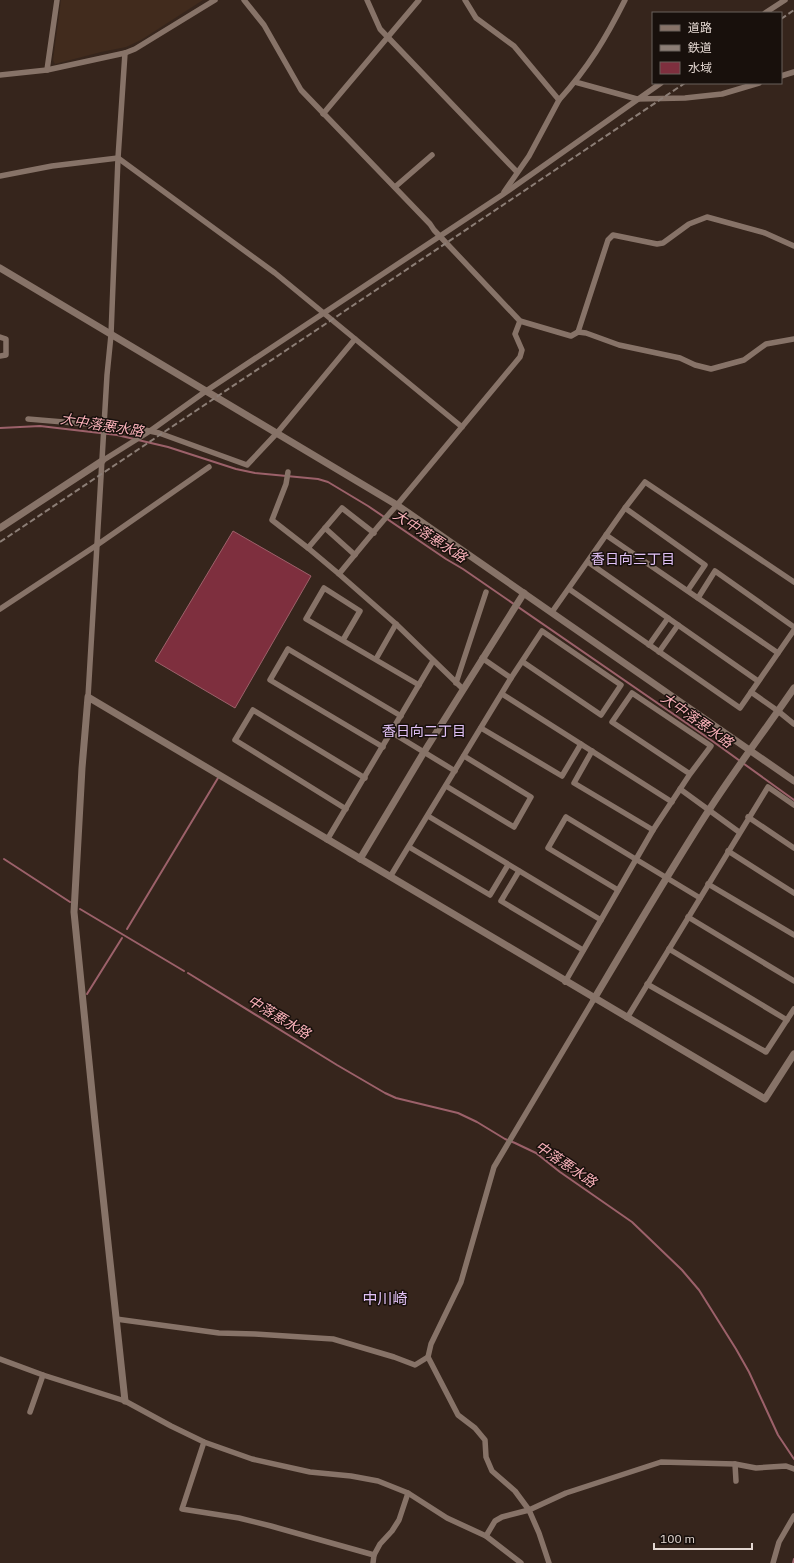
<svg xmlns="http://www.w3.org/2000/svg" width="794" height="1563" font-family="'IBM Plex Sans','Noto Sans JP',sans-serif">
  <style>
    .built { fill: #412b1d }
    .water { fill: #7e2f3e; stroke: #9c616a }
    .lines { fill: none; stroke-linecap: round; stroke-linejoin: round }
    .stream { stroke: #9c616a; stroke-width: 2 }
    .minor { stroke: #877368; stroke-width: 5.5 }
    .tertiary { stroke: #877368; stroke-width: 7 }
    .rail { stroke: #8c7e76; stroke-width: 2; stroke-dasharray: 6 3; stroke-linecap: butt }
    .labels { text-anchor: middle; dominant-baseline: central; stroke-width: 3; stroke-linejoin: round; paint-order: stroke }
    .water-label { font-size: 14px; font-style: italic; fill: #f8b0b8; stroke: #18100c }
    .neighbourhood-label { font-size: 14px; fill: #e1c1f6; stroke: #18100c }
    .quarter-label { font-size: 15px; fill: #e1c1f6; stroke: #18100c }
  </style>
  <rect width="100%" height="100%" fill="#36251c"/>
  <path class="built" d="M61,0h142l-62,40 -15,7 -25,5 -46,12 -2,-4z"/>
  <path class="water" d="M233,531l78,45 -76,132 -80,-47z"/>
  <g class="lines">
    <g class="stream">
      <path d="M0,428l40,-2 77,9 17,4"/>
      <path d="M138,440l30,7 68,22 19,4 63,6 10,3 40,24 78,53 17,10 248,171 83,60"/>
      <path d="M4,859l66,43"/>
      <path d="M80,909l104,62"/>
      <path d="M127,929l91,-151"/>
      <path d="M188,973l149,92 48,28 11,5 62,15 19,9 28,17 10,4 21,10 24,19 72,50 50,48 17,20 37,59 13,23 29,63 16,24"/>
      <path d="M87,994l35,-56"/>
      <path d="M793,1563l1,-4"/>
    </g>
    <g class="minor">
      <path d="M244,0l20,25 37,65 129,134 4,6 86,91 51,15 7,-4 8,1 33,12 61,13 15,7 16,4 33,-9 22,-16 28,-5"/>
      <path d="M367,0l13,29 137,143"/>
      <path d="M465,0l11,18 38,28 45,54c29,-32 47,-62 66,-100"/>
      <path d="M765,13l20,-13"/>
      <path d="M47,70l10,-70"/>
      <path d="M0,75l47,-5 78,-17 10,-4 80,-49"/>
      <path d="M781,76l13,-4"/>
      <path d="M575,82l62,17 48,-1 37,-4 37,-11"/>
      <path d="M323,114l96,-114"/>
      <path d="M0,176l52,-10 66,-8 157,115 187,154"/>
      <path d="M395,187l37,-32"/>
      <path d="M504,192l25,-36 30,-56"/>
      <path d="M578,332l30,-92 5,-5 44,9 6,-1 26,-19 18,-7 58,16 29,13"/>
      <path d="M0,337l6,2v16l-6,1"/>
      <path d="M28,419l71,6 5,1 31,2 24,5 88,32 30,-32 78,-94"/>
      <path d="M102,461l48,-30 56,-40 296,-196 159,-112"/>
      <path d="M288,472l-2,12 -14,36 36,28"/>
      <path d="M625,508l80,57 -17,25"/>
      <path d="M325,528l30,27"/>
      <path d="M374,533l-32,-25 -34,40 31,26c19,-23 38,-47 58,-69l123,-148 2,-7 -7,-16 5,-13"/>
      <path d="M606,535l172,118"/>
      <path d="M588,562l170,119"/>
      <path d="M339,574l57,50 67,65"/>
      <path d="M569,589l171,119 54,-78"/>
      <path d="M698,598l17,-27 79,56"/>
      <path d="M0,609l97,-64 112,-78"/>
      <path d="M552,612l73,-104 20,-26 149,100"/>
      <path d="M343,640l17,-29 -36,-23 -18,31 113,66"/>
      <path d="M649,645l19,-27"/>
      <path d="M659,652l19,-27"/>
      <path d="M482,658l29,20"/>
      <path d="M376,659l20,-35"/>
      <path d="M456,683l30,-91"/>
      <path d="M751,692l27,19 16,13"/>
      <path d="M502,694l170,108"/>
      <path d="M88,697l19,-322 4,-40 7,-177 7,-105"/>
      <path d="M481,728l81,48 19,-32"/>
      <path d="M391,732l64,39"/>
      <path d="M383,747l-113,-67 18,-31 113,67"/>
      <path d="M592,751l-18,32 79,47"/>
      <path d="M446,786l68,41 17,-30 -67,-41"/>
      <path d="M680,789l59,43"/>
      <path d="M346,809l-111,-69 18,-30 112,68"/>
      <path d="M428,816l173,104"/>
      <path d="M748,817l46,31"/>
      <path d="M327,840l106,-179"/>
      <path d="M409,847l81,48 18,-30"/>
      <path d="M728,851l66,42"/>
      <path d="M519,871l-18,30 82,49"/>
      <path d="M390,877l121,-199 31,-47 79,54 -20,30 -78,-53"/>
      <path d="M708,884l86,51"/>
      <path d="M618,890l-70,-42 18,-31 134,81"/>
      <path d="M688,917l106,64"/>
      <path d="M669,949l118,71"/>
      <path d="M565,982l88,-152 37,-56 -78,-52 20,-29 79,53 -21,28"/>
      <path d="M647,984l119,68 28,-43"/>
      <path d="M594,999l-100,168 -33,115 -30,62 -3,13 30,58 17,13 10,12 1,17 6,14 23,20 14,19 37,-17 95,-31 74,2 21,4 30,-2 8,3"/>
      <path d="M627,1018l141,-231 26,18"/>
      <path d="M116,1319l103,14 36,1 78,5 61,18 21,8 13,-8"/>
      <path d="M0,1359l43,16 82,26 46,25 33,16 48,17 58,13 41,4 27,5 30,12 39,25 39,18 35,27"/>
      <path d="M30,1412l13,-37"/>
      <path d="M204,1442l-22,67 57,9 32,8 103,29 -1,8"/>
      <path d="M735,1464l1,17"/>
      <path d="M486,1536l9,-15 7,-4 27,-7 10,23 10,30"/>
      <path d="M374,1555l6,-11 12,-13 7,-11 9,-27"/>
      <path d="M773,1563l6,-21 15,-26"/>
    </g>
    <g class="tertiary">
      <path d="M0,268l397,237 397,276"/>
      <path d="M0,528l102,-67"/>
      <path d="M360,859l64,-107 100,-159"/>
      <path d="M594,999c38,-64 75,-127 115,-189 27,-42 57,-81 85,-122"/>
      <path d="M125,1401l-30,-279 -21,-210 8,-144 6,-71 677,402 29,-45"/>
    </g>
    <g class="rail">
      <path d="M781,19l13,-9"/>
      <path d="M0,542l685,-459"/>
    </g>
  </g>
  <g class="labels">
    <g class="water-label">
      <text transform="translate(102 425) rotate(9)">大中落悪水路</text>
      <text transform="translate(430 536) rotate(33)">大中落悪水路</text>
      <text transform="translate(697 720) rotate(35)">大中落悪水路</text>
      <text transform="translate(279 1017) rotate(31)">中落悪水路</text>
      <text transform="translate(566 1164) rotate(34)">中落悪水路</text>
    </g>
    <g class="neighbourhood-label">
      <text x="633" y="559">香日向三丁目</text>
      <text x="424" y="731">香日向二丁目</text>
    </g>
    <g class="quarter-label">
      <text x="385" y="1298">中川崎</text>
    </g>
  </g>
  <rect x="652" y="12" width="130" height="72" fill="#18100c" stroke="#69605b"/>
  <rect x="660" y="25" width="20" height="6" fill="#877368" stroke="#69605b"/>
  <text x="688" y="32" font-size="12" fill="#e3d7d1">道路</text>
  <rect x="660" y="45" width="20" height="6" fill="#8c7e76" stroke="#69605b"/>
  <text x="688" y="52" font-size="12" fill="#e3d7d1">鉄道</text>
  <rect x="660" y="62" width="20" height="12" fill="#7e2f3e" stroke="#69605b"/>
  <text x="688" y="72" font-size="12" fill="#e3d7d1">水域</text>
  <path d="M654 1543v6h98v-6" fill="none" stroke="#e3d7d1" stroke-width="2"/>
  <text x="660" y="1543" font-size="12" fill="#e3d7d1" stroke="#18100c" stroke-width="3" paint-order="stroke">100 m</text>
</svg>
